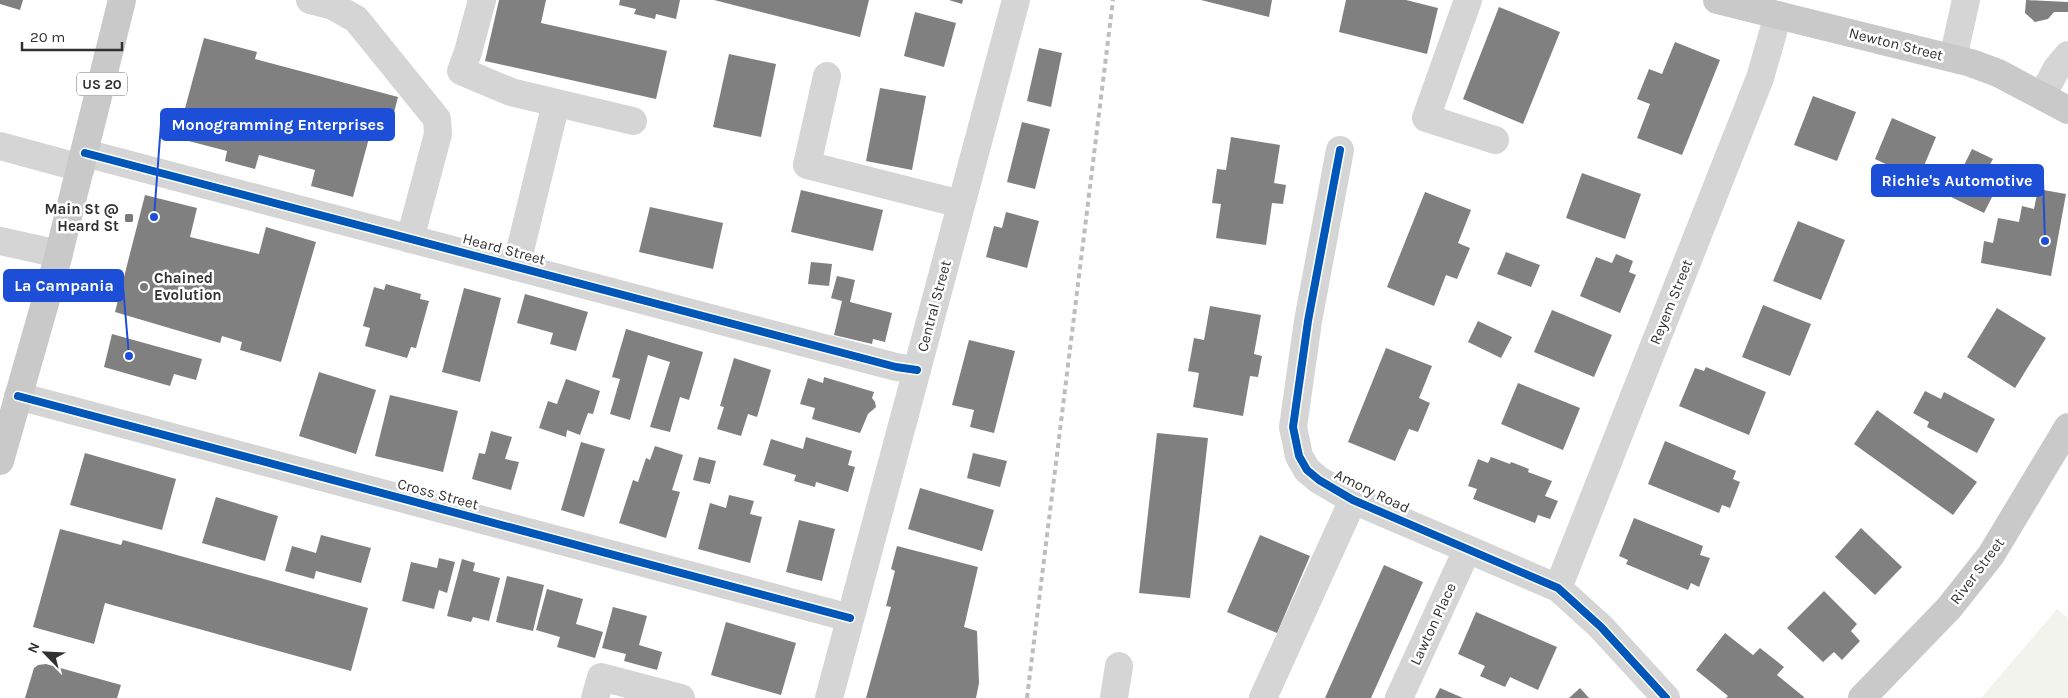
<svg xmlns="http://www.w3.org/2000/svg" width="2068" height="698" font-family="Karla,sans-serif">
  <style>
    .green { fill: #f2f3ed }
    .building { fill: #808080 }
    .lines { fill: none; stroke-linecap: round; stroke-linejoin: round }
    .minor { stroke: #d5d5d5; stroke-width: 28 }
    .major { stroke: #c9c9c9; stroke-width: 28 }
    .rail { stroke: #bdbdbd; stroke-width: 4; stroke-dasharray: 5 4; stroke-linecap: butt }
    .cycleway-casing { stroke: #fff; stroke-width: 11 }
    .cycleway { stroke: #0057b8; stroke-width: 8 }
    .poi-dot { fill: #797979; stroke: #fff; stroke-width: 2 }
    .labels { text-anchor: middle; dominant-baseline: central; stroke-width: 5; stroke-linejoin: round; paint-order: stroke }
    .shield { fill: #fff; stroke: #6f6f6f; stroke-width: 1 }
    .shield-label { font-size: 14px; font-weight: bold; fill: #313131 }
    .street-label { font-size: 15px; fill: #313131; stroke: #fff }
    .poi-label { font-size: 15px; font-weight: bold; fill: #313131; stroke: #fff; text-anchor: end }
    .leader { fill: none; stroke: #1d4ed8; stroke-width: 2 }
    .callout-dot { fill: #1d4ed8; stroke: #fff; stroke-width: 2 }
    .callout { fill: #1d4ed8; stroke: #1d4ed8; stroke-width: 2 }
    .callout-label { font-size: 16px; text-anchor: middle; font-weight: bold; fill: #fff }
  </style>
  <rect width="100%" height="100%" fill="#fff"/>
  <path class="green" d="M2057,609l11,9v80h-87z"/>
  <g class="building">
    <path d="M0,0h23l-3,10 -20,-6z"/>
    <path d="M499,0h47l-5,23 126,28 -11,48 -171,-38z"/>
    <path d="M620,0h60l-4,19 -20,-5 -1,5 -21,-5 2,-5 -17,-4z"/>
    <path d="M714,0h155l-9,37z"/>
    <path d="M949,0h14l-1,4z"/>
    <path d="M1201,0h71l-3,17z"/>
    <path d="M1346,0h60l32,8 -11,46 -88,-22z"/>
    <path d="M2026,0l42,2v10h-14l-6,7 -13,3 -10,-9z"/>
    <path d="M1499,7l61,25 -37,92 -60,-25z"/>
    <path d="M915,12l41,11 -12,44 -40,-11z"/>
    <path d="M204,38l53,14 -2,7 143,38 -9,35 -17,-5 -19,70 -42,-11 4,-16 -56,-15 -4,14 -30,-8 2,-10 -50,-13z"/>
    <path d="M1675,42l45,18 -38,95 -45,-17 13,-34 -13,-5 12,-30 13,5z"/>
    <path d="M1039,48l23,5 -11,54 -24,-6z"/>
    <path d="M729,54l47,10 -15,73 -48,-10z"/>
    <path d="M880,88l46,8 -14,74 -46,-9z"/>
    <path d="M1813,96l43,16 -19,49 -43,-16z"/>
    <path d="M1892,118l44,19 -15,36 -4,-1 -5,12 -23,-10 3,-7 -17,-8z"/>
    <path d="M1022,122l28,7 -15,60 -28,-7z"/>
    <path d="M1231,137l49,8 -6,38 12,2 -3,19 -11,-1 -6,42 -50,-7 5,-34 -9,-1 5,-34 9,1z"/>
    <path d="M1972,149l21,10 -4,7 15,7 -20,40 -35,-17z"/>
    <path d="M1582,173l59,21 -16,45 -59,-21z"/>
    <path d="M2038,189l28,5 -15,82 -70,-13 3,-22 9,2 5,-25 21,4 3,-16 12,3z"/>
    <path d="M801,190l82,20 -10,41 -82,-19z"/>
    <path d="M1425,192l46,18 -13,33 12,5 -13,31 -11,-4 -12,31 -47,-19z"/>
    <path d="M145,195l52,13 -7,29 69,17 7,-27 50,15 -35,120 -41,-12 2,-8 -20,-6 -2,7 -105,-31z"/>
    <path d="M650,207l73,16 -10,46 -74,-17z"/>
    <path d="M1006,212l33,9 -12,47 -41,-11 8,-31 8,2z"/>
    <path d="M1798,221l47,19 -24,60 -48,-19z"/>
    <path d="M1506,252l34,13 -9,22 -34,-13z"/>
    <path d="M1616,254l17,7 -4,11 7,3 -16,38 -40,-17 16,-39 16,6z"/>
    <path d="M811,262l21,2 -3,22 -21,-2z"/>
    <path d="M837,276l18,4 -5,22 42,11 -7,29 -12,-3 -1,5 -38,-9 8,-34 -11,-3z"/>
    <path d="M386,284l35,10 -1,5 9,2 -13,47 -5,-1 -4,11 -42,-12 5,-18 -7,-2 11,-39 10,3z"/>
    <path d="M464,288l37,10 -21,84 -38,-10z"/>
    <path d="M525,294l63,18 -12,39 -26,-7 3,-11 -36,-10z"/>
    <path d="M1763,305l48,19 -21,52 -48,-19z"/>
    <path d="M1210,306l51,9 -7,39 8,2 -4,21 -8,-1 -7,40 -50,-9 6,-34 -11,-2 6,-33 10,2z"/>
    <path d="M1997,308l49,30 -31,50 -48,-31z"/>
    <path d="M1552,310l60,25 -18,42 -60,-25z"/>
    <path d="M1478,321l34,16 -11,21 -33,-16z"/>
    <path d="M626,329l77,23 -14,48 -9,-3 -10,35 -20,-5 20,-65 -22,-7 -18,65 -20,-6 10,-35 -8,-2z"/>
    <path d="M112,334l90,25 -6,21 -22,-6 -4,12 -66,-19z"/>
    <path d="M969,340l46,11 -21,82 -24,-6 4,-17 -22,-5z"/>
    <path d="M1386,348l46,18 -13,32 11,5 -12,29 -9,-3 -14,32 -47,-19z"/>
    <path d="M734,358l37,12 -14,47 -9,-3 -7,22 -24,-7 7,-22 -4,-1z"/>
    <path d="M1706,367l60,25 -17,43 -70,-29 16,-38 9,3z"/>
    <path d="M319,372l57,18 -20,64 -57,-18z"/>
    <path d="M824,377l50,15 -2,6 3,4 1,5 -8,7 -8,19 -48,-14 3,-11 -15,-4 8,-26 15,5z"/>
    <path d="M566,379l34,12 -7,23 -5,-1 -8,22 -13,-5 -1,7 -27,-9 9,-27 9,3z"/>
    <path d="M1518,383l62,25 -17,42 -62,-26z"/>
    <path d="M1925,391l16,8 3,-7 51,27 -18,34 -50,-26 2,-5 -16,-9z"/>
    <path d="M390,395l68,16 -15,61 -68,-16z"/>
    <path d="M1877,410l100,72 -24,33 -99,-71z"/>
    <path d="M491,431l21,6 -7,22 14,3 -8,28 -39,-11 7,-26 6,1z"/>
    <path d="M1157,433l51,5 -18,160 -51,-5z"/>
    <path d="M806,437l46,14 -4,14 7,2 -7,25 -32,-10 -1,5 -21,-6 2,-6 -33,-10 8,-26 32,10z"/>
    <path d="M1665,441l71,30 -3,8 7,3 -10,26 -8,-3 -3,8 -71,-29z"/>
    <path d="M581,442l24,7 -21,68 -23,-7z"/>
    <path d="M655,446l28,9 -11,35 8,2 -14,46 -47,-15 14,-43 5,2 8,-24 4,2z"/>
    <path d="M85,453l91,26 -14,51 -92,-25z"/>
    <path d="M973,453l34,8 -7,26 -33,-9z"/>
    <path d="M699,457l17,4 -6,23 -17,-4z"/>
    <path d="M1491,457l19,7 1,-2 18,7 -1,3 24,9 -7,15 13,5 -8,18 -12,-4 -3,8 -62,-24 4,-10 -9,-3 10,-27 10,4z"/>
    <path d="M920,488l74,22 -12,41 -74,-22z"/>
    <path d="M729,495l25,6 -4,13 12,3 -12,46 -52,-14 12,-46 16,5z"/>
    <path d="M216,497l62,19 -13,45 -63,-18z"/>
    <path d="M1634,518l69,28 -3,9 10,3 -11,29 -8,-4 -3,7 -62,-26 2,-4 -9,-4z"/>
    <path d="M799,520l36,9 -13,52 -36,-9z"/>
    <path d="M1861,528l41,39 -27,28 -40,-38z"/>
    <path d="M60,529l61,16 2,-5 245,68 -17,63 -246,-68 -11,41 -61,-17z"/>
    <path d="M321,535l50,13 -10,35 -45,-12 -2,8 -29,-8 7,-25 24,7z"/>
    <path d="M1260,535l50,21 -33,77 -50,-21z"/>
    <path d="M897,546l81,21 -14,60 13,4 2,52 -3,15h-110l25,-91 -5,-1 9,-35 -4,-2z"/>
    <path d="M439,558l16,4 -8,31 -8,-3 -5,19 -32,-8 9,-39 26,6z"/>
    <path d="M462,559l13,4 -2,8 27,7 -11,43 -16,-4 -2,5 -24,-6z"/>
    <path d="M1384,565l39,17 -52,116h-46z"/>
    <path d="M507,576l37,9 -11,46 -37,-9z"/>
    <path d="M547,589l36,10 -7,25 27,8 -8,26 -38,-11 3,-10 -24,-7z"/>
    <path d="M1824,591l33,33 -6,7 9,10 -18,19 -8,-8 -11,10 -36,-34z"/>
    <path d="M613,607l34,9 -8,29 23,7 -5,18 -33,-9 2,-7 -24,-6z"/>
    <path d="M1476,612l81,35 -19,43 -28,-13 -5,10 -25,-11 5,-10 -27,-12z"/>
    <path d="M726,622l70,21 -15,52 -70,-20z"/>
    <path d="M1725,633l28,22 7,-7 24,19 -7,8 27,22v1h-78l2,-2 -32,-26z"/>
    <path d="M46,664l75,21 -4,13h-92l9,-30 4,-3z"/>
    <path d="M1440,688l23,10h-28z"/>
    <path d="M1580,688l9,10h-20z"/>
  </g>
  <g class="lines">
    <g class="minor">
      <path d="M310,0l23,6 23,13 81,100 1,15 -28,105"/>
      <path d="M482,0l-14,52 -7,19 50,21 122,29"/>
      <path d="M1468,0l-42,118 69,22"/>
      <path d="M1953,58l13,-58"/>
      <path d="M827,76l-20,89 154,39"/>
      <path d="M2042,96l15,-28 11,-13"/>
      <path d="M0,146l81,22"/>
      <path d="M1340,150l-32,171 -15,106 6,29 8,14 12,10 34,20 205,88 43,39 65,71"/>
      <path d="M85,153l811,214 21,3"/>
      <path d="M0,241l59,13"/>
      <path d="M516,267l40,-164"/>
      <path d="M18,396l832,222"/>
      <path d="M1558,588l202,-510 18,-63"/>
      <path d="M595,698l6,-21 80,21"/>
      <path d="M829,698l187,-698"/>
      <path d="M1114,698l5,-32"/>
      <path d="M1263,698l90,-198"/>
      <path d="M1399,698l68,-148"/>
    </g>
    <g class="major">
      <path d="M1717,0l254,63 27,10 70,37"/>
      <path d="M0,461l57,-200 65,-261"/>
      <path d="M1862,698l87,-90 42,-53 77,-128"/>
    </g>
    <path class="rail" d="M1027,698l86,-698"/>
    <g class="cycleway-casing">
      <g id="cycleway">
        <path d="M1340,150l-32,171 -15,106 6,29 8,14 12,10 34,20 205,88 43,39 65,71"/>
        <path d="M85,153l811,214 21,3"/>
        <path d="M18,396l832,222"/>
      </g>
    </g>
    <use href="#cycleway" class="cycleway"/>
  </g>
  <g class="poi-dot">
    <rect x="124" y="213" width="10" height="10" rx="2.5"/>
    <circle cx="144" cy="287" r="5"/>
  </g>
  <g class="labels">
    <rect class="shield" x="77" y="72.5" width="50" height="23" rx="4"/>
    <g class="shield-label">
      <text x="102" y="84">US 20</text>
    </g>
    <g class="street-label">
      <text transform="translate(1896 44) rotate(14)">Newton Street</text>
      <text transform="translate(504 249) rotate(15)">Heard Street</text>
      <text transform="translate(1671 302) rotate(-68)">Reyem Street</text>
      <text transform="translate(934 306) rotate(-75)">Central Street</text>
      <text transform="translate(1372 491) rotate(26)">Amory Road</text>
      <text transform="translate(438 494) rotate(15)">Cross Street</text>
      <text transform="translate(1977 571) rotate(-53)">River Street</text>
      <text transform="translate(1433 624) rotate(-65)">Lawton Place</text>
    </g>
    <g class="poi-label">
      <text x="119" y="209">Main St @<tspan x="119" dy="17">Heard St</tspan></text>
      <text x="154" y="278" text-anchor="start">Chained<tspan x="154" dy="17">Evolution</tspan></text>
    </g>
  </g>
  <path class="leader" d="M154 217L161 124M2045 241L2043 180M129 356L123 286"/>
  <g class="callout-dot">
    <circle cx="154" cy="217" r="5"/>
    <circle cx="2045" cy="241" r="5"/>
    <circle cx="129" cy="356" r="5"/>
  </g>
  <g class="callout">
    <rect x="161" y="109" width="233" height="31" rx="5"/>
    <rect x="1872" y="165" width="171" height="31" rx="5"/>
    <rect x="4" y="270" width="119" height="31" rx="5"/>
  </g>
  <g class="callout-label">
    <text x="278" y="130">Monogramming Enterprises</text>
    <text x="1957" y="186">Richie's Automotive</text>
    <text x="64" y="291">La Campania</text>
  </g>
  <g transform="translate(45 653) rotate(294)" stroke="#ffffff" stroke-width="4" paint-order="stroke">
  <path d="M0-4L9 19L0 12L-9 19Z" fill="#313131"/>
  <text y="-8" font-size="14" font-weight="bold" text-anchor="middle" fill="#313131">N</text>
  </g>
  <path d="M22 42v8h100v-8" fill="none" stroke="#313131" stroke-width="2.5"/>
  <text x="30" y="42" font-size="15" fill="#313131" stroke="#ffffff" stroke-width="4" paint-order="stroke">20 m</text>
</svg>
